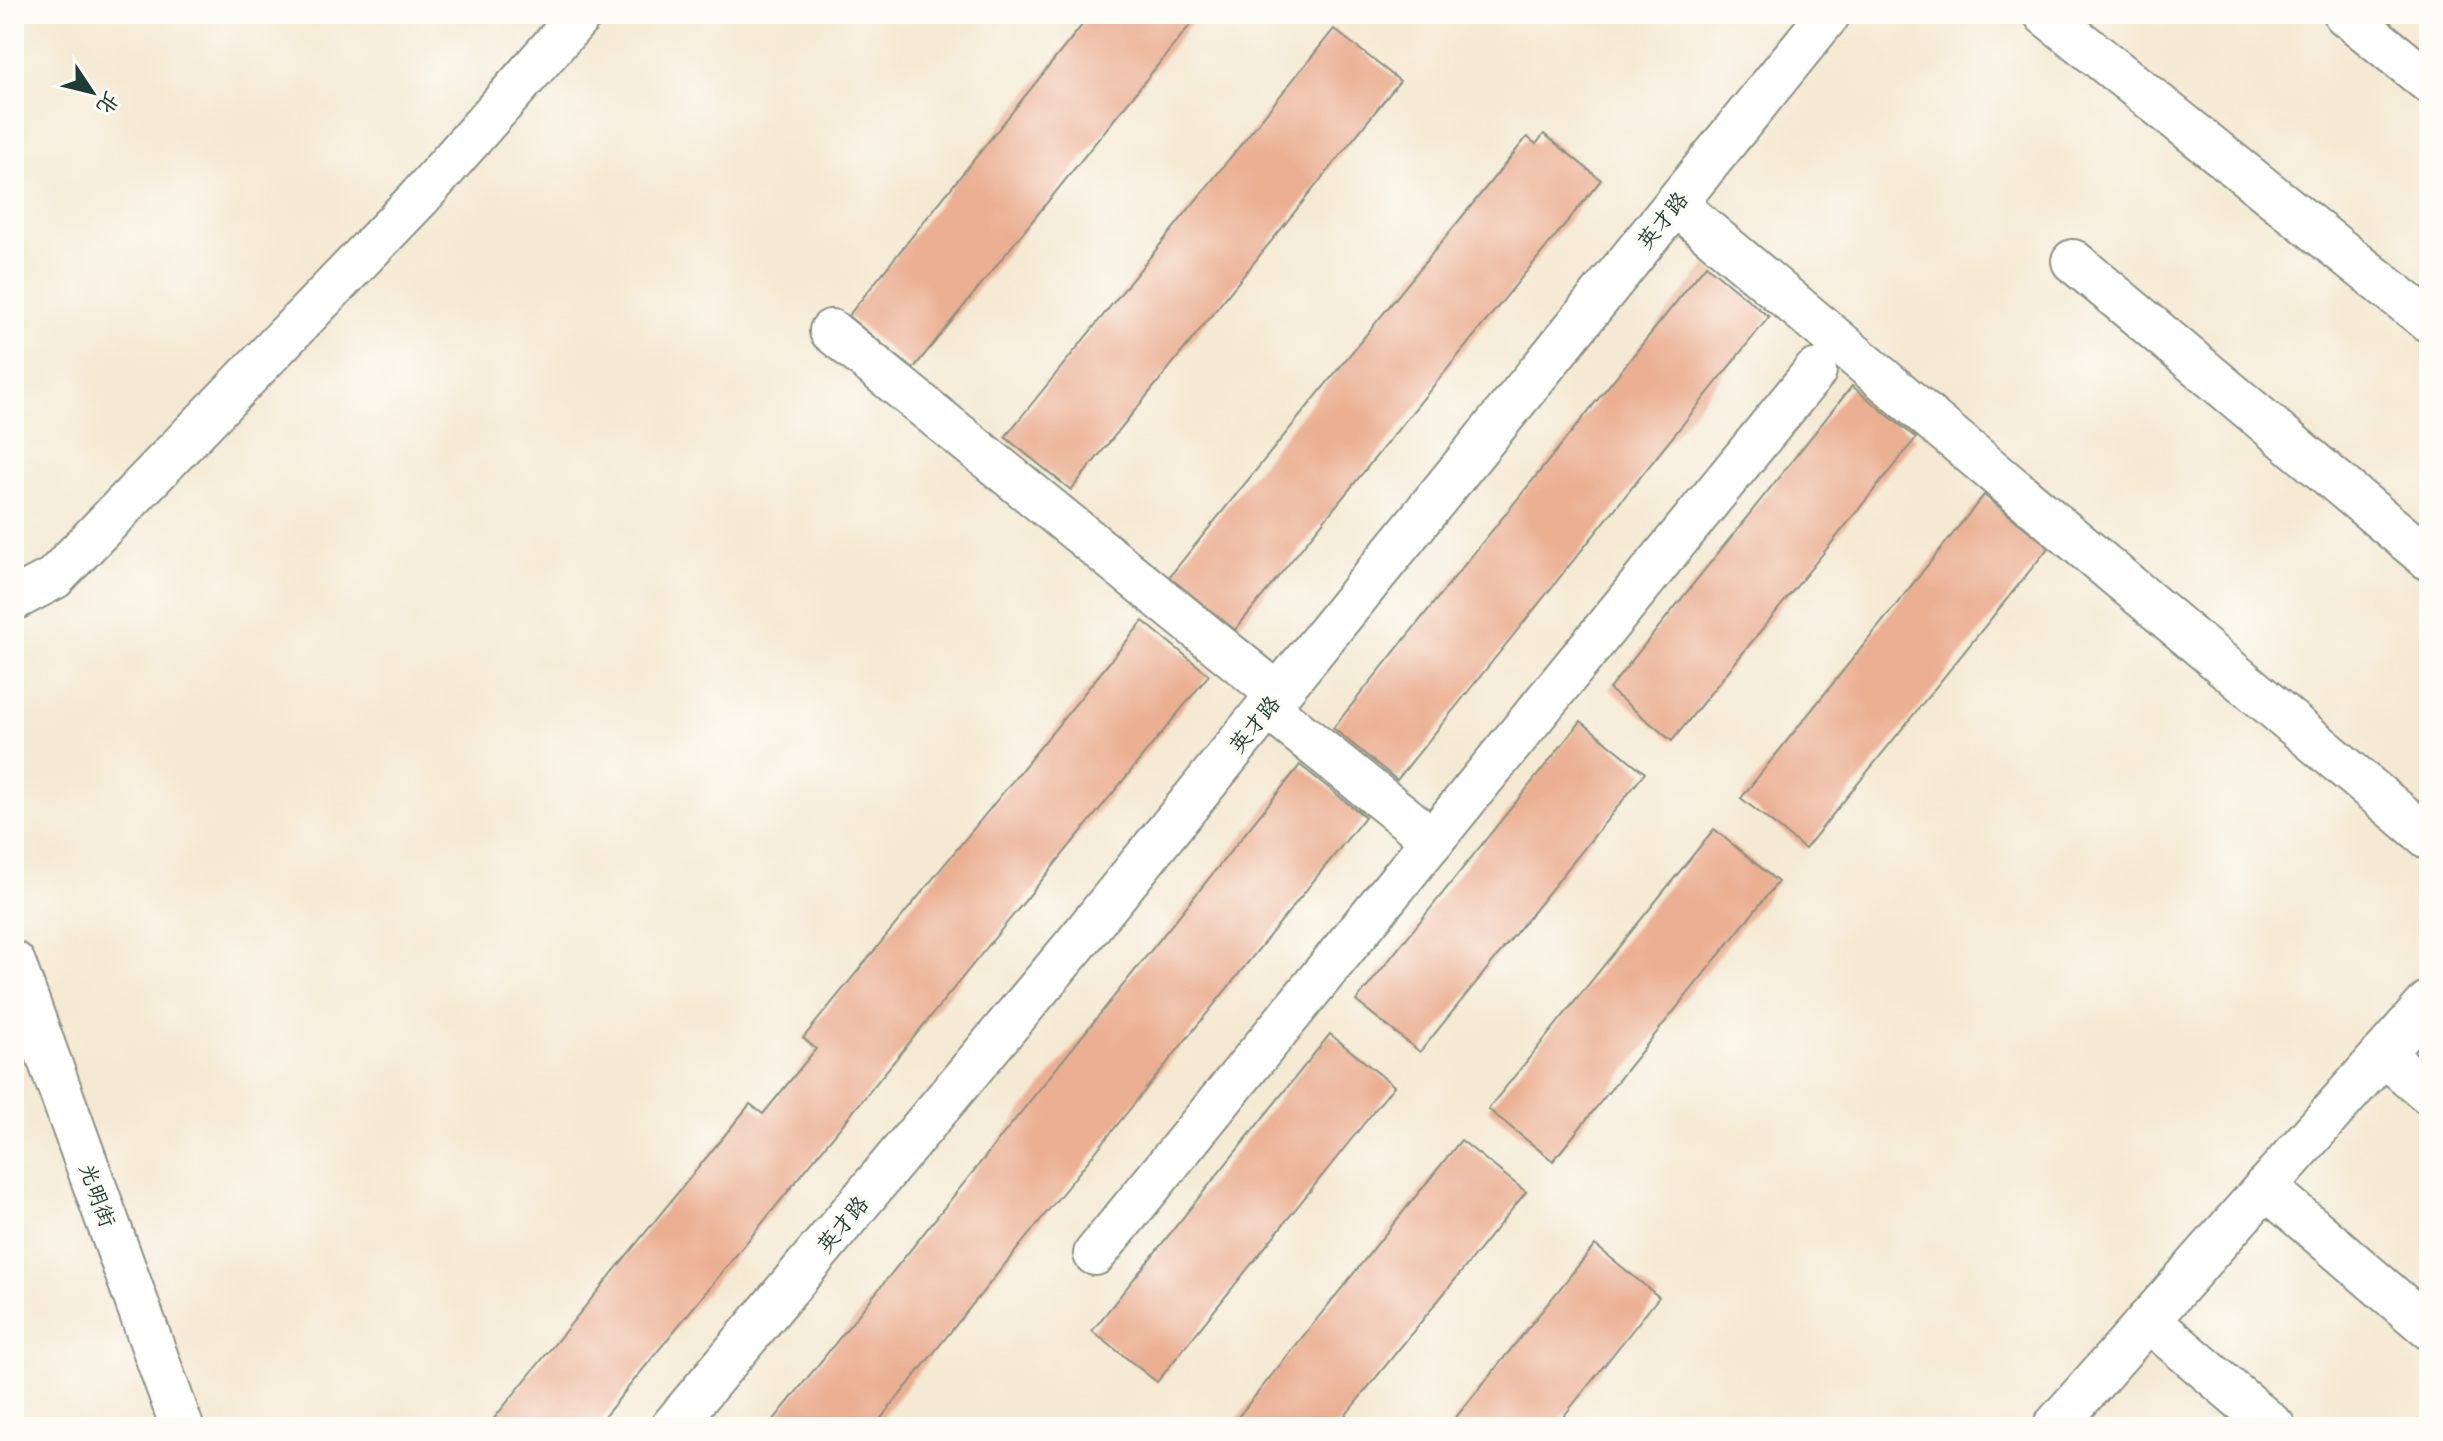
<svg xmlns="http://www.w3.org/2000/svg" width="2443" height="1441" font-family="Delius,'LXGW WenKai TC',sans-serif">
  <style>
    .building { fill: #ebaf92 }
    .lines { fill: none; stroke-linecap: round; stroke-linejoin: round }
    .minor-casing { stroke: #8a9383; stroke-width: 46 }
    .minor { stroke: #fff; stroke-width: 42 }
    .labels { text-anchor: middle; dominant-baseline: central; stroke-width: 6; stroke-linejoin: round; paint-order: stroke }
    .street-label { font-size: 22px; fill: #1f3d34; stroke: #fdfcf7 }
  </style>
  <rect width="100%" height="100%" fill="#fdfcf7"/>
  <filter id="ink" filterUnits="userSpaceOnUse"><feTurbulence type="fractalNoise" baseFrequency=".0125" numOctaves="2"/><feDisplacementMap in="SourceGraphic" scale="16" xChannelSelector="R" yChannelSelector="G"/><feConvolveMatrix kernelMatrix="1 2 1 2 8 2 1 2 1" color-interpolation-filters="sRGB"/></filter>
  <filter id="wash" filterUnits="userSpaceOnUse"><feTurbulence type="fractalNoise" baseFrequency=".006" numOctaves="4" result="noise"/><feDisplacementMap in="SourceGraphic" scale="32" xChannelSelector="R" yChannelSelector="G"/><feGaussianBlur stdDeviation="1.8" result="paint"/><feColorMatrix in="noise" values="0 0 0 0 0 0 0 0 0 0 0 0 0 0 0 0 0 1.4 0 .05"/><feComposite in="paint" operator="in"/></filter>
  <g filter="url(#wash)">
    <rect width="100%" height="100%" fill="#f4e9d2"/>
    <g id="blocks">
      <g class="building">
        <path d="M1091,14h108l-286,355 -65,-53z"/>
        <path d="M1334,29l66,52 -329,409 -66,-53z"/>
        <path d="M1544,134l57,46 -366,450 -66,-53 358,-440 9,7z"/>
        <path d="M1706,265l63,52 -372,463 -64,-52z"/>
        <path d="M1852,386l64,52 -244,303 -63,-52z"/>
        <path d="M1984,495l65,52 -244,302 -64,-51z"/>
        <path d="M1143,621l66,54 -613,752h-109l263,-323 13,10 53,-65 -13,-11z"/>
        <path d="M1581,721l64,52 -225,279 -64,-51z"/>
        <path d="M1300,765l65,52 -491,610h-106z"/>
        <path d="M1714,829l64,53 -225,279 -65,-52z"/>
        <path d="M1330,1034l64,52 -237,296 -65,-51z"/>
        <path d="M1461,1140l65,52 -190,235h-106z"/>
        <path d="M1595,1245l64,52 -104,130h-107z"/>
      </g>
    </g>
  </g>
  <g filter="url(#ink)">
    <use href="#blocks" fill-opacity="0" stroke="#8a9383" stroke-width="2"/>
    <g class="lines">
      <g class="minor-casing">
        <g id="minor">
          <path d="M2045,14l384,307"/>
          <path d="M2345,14l84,68"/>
          <path d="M1675,204l754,634"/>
          <path d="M2073,261l356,298"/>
          <path d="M831,331l447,363"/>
          <path d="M14,599l40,-21 365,-380 162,-184"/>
          <path d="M1267,707l166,133"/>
          <path d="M14,963l168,464"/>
          <path d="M2383,1054l46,39"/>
          <path d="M2265,1187l164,141"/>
          <path d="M1095,1254l720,-883"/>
          <path d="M2148,1320l126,107"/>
          <path d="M672,1427l402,-481 755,-932"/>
          <path d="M2054,1427l375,-425"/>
        </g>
      </g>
      <use href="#minor" class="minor"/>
    </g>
  </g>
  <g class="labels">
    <g class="street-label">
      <text transform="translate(1662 220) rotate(-51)">英才路</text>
      <text transform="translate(1254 724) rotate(-51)">英才路</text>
      <text transform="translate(98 1195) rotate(70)">光明街</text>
      <text transform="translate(842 1224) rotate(-50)">英才路</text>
    </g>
  </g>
  <rect width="2443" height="1441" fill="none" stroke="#fdfcf7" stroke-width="48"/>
  <g transform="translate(92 92) rotate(125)" stroke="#fdfcf7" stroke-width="6" paint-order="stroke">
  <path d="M0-6L14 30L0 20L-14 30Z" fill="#1f3d34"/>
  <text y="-12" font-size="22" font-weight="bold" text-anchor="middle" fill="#1f3d34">北</text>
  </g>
</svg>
